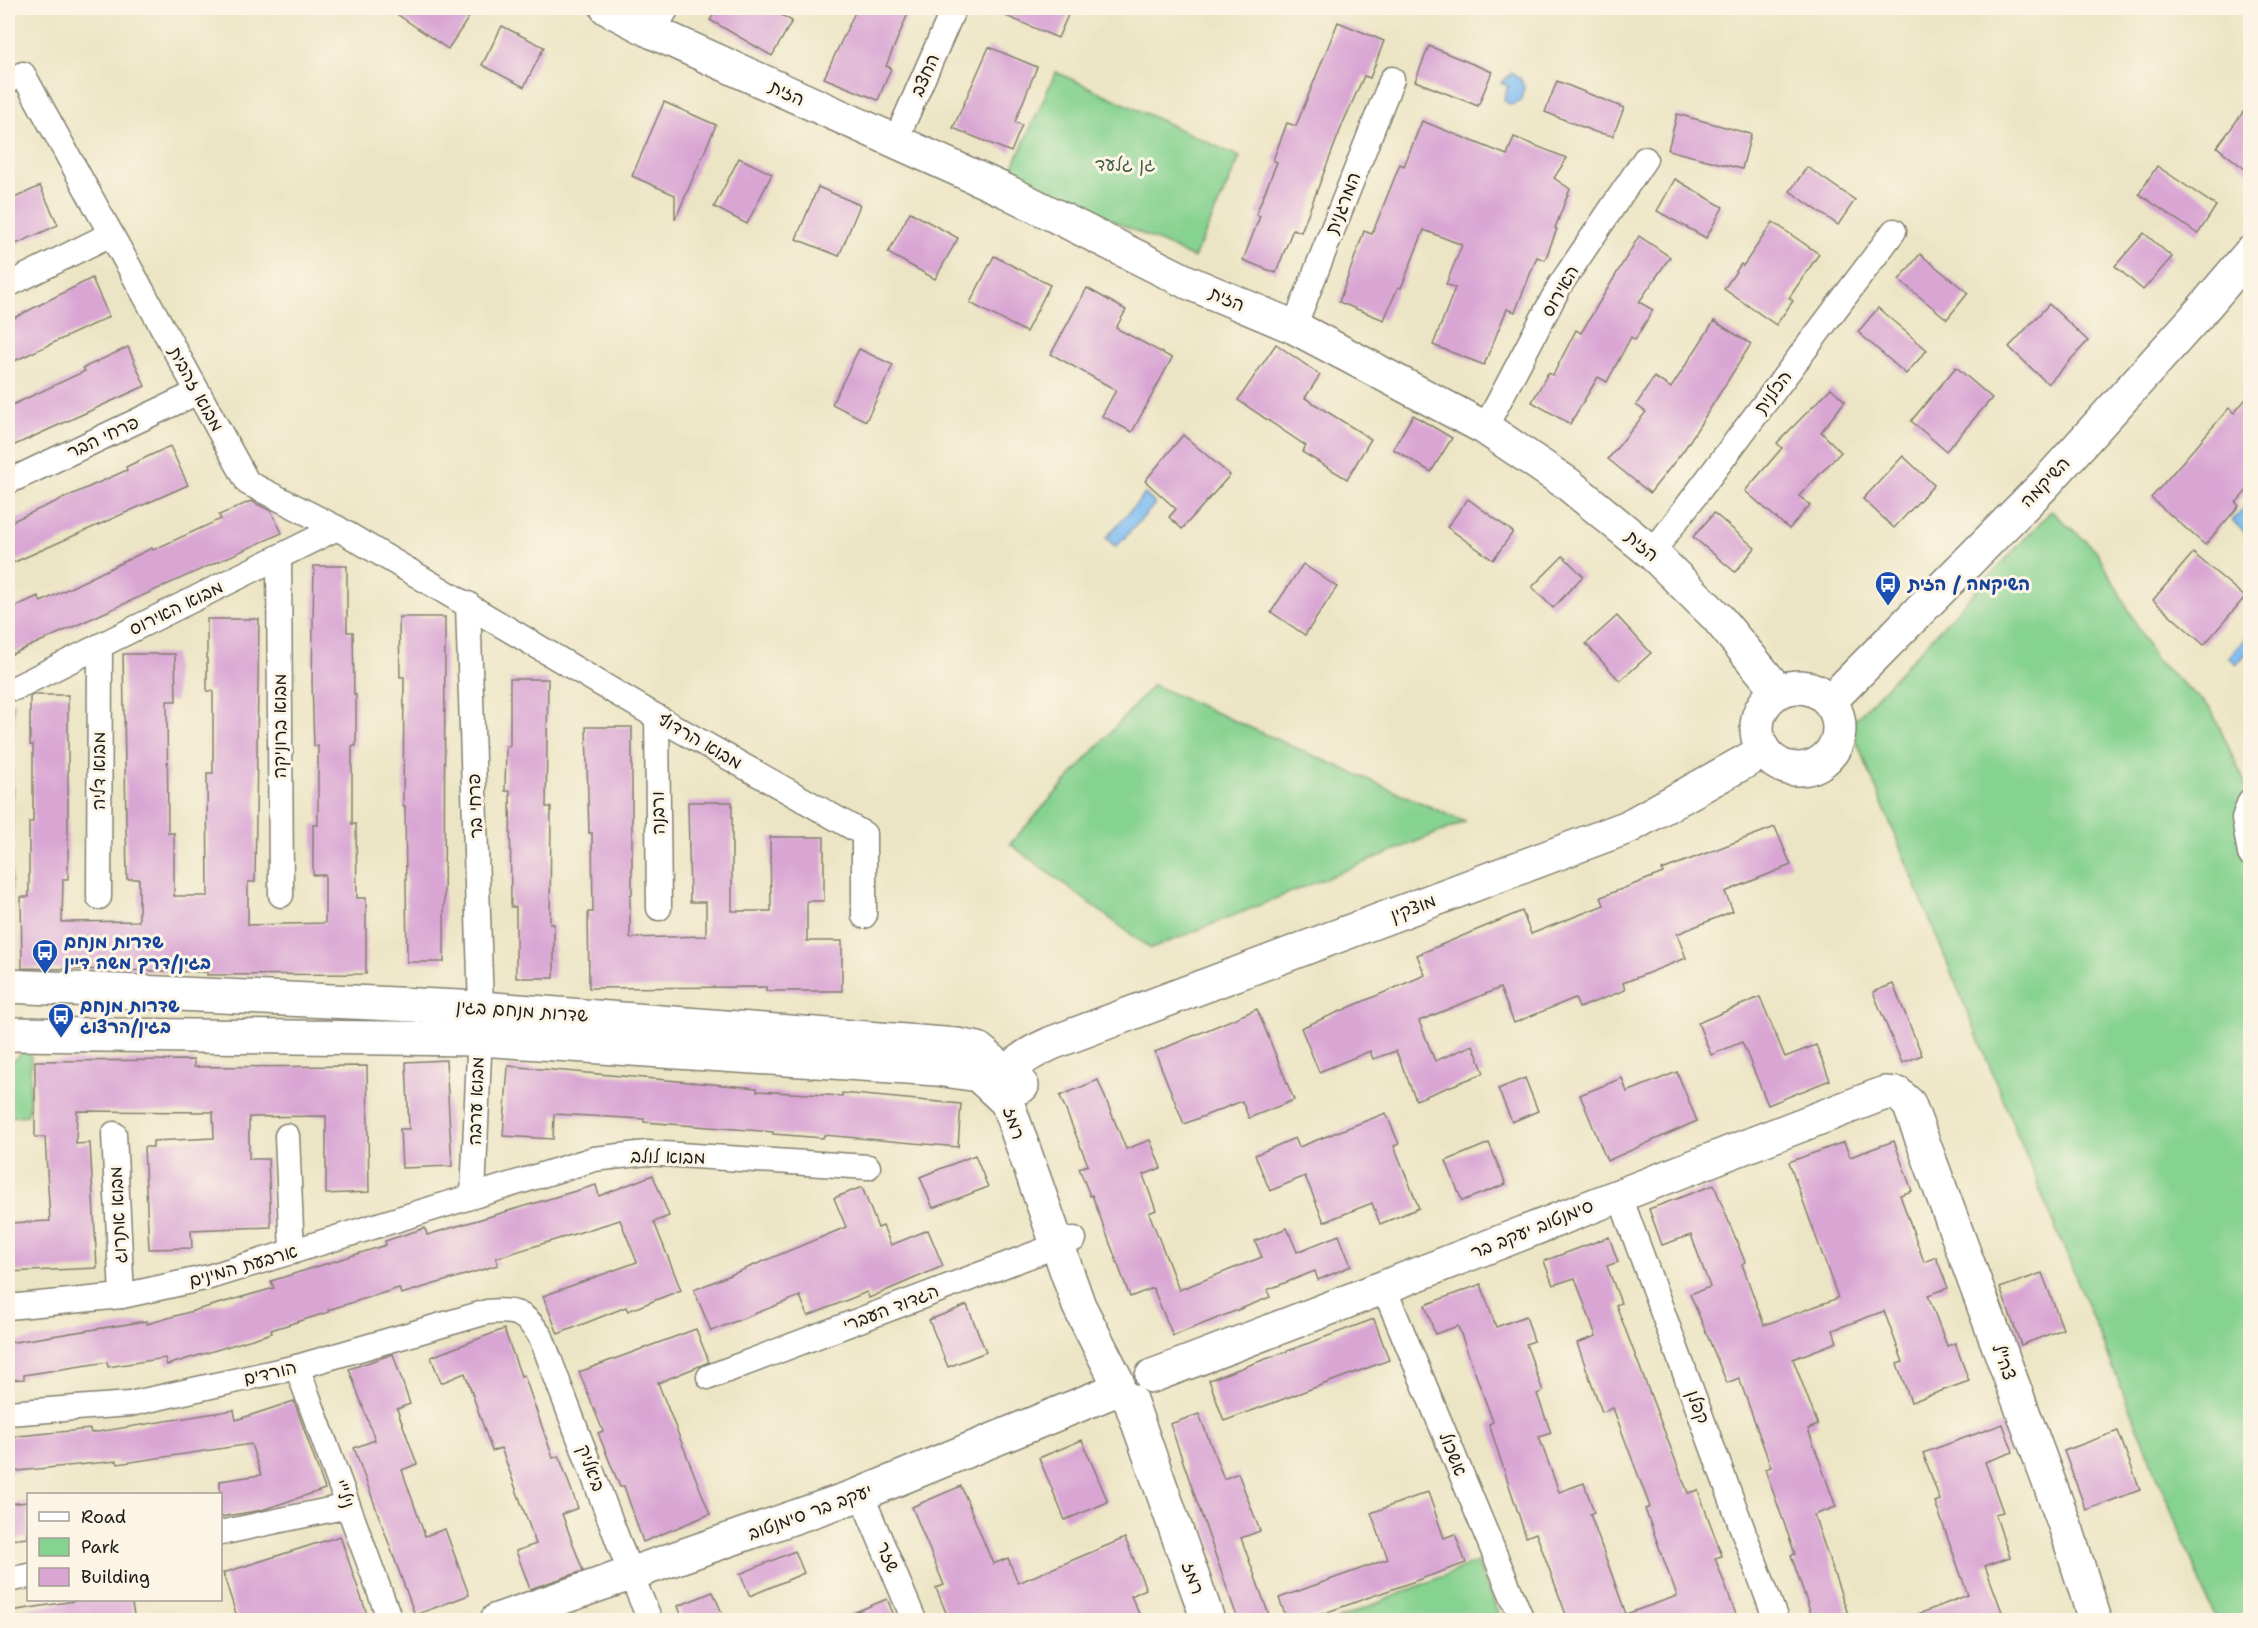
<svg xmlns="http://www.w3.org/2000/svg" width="2258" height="1628" font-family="'Shantell Sans','Playpen Sans Hebrew',sans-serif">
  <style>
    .green { fill: #86d290; stroke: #517756; stroke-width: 1.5 }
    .water { fill: #80bef3; stroke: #4e6d88; stroke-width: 1.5 }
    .building { fill: #d9a6d4 }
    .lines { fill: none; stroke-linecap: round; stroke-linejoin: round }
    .street-casing { stroke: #848070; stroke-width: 27 }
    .secondary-casing { stroke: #848070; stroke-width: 36 }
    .street { stroke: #fff; stroke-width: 24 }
    .secondary { stroke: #fff; stroke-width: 33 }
    .labels { text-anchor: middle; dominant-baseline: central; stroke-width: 6; stroke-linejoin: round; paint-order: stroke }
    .street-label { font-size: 18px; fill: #1c1c1c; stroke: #fcf5e5 }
    .park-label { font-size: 18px; fill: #415c45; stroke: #fcf5e5 }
    .transit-label { font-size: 18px; font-weight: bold; fill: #164399; stroke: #fcf5e5; text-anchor: start }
  </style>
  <rect width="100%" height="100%" fill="#fcf5e5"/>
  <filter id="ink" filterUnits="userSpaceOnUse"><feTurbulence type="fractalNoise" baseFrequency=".0167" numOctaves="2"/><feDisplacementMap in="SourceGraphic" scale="12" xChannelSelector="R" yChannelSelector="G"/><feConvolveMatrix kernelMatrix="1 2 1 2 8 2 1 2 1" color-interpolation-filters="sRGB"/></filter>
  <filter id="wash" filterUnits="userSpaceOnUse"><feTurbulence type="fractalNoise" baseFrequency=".008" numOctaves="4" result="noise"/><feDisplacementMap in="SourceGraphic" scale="24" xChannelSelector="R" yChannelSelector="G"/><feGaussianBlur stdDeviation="1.35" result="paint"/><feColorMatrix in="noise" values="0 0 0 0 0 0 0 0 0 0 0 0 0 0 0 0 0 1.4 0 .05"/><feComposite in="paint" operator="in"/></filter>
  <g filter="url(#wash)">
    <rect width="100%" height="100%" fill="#ece5c5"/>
    <g class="green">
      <path d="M1056,72l184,85 -46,101 -184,-85z"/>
      <path d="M2051,511l45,39 59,109 56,50 39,85v826h-34l-366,-895z"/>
      <path d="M1153,685l312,137 -314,127 -141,-105z"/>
      <path d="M13,703l-3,279h-2v-276z"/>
      <path d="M32,1043l-4,72 -20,2v-51z"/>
      <path d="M1477,1562l24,58h-165z"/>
    </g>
    <g class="water">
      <path d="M1512,73l8,5 4,9 -4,15 -10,3 -6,-5 4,-14 -7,-3z"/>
      <path d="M1145,494l10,10 -39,43 -10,-9z"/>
      <path d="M2244,508l6,6v24l-18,-18z"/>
      <path d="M2250,633v16l-13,15 -8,-7z"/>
    </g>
    <g id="blocks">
      <g class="building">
        <path d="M388,8h87l-27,41z"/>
        <path d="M718,8h51l23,13 -20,35 -62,-36z"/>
        <path d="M857,8h43l9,3 -23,55 5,2 -13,32 -54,-22z"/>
        <path d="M987,8h84l-13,30z"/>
        <path d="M1338,22l46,19 -14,37 -6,-2 -21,47 -42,109 -8,-3 -17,44 -33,-13 17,-44 -4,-2 21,-52 -4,-2 14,-37 9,3z"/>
        <path d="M502,26l42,21 -20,40 -42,-22z"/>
        <path d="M1429,46l63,26 -14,34 -63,-25z"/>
        <path d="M989,47l48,20 -22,55 7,3 -11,27 -58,-24z"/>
        <path d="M1557,81l67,27 -11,28 -18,-4 -50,-20z"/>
        <path d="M664,102l52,23 -41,95v-25l-43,-19z"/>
        <path d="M2250,103v70l-33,-26z"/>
        <path d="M1677,114l74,20 -9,35 -74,-19z"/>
        <path d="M1422,121l85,34 7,-18 53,21 -13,20 16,11 -15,39 2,1 -12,31 -8,-3 -22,55 -8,-3 -23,56 -51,-20 22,-57 -9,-4 16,-39 -38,-15 -23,58 -3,-1 -14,33 -45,-18 25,-71 8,3 28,-70 4,2z"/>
        <path d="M739,158l33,16 -25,50 -33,-17z"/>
        <path d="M2157,166l59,40 -18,28 -59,-40z"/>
        <path d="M1807,167l48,33 -17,25 -48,-34z"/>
        <path d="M1675,179l48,28 -17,31 -49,-27z"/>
        <path d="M40,186l18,39 -44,20 -6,-13v-31z"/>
        <path d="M818,187l42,18 -21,51 -43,-17z"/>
        <path d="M910,212l48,26 -23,41 -47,-26z"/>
        <path d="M1773,222l46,32 -30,44 4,3 -17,24 -52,-36 17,-25 2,2z"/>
        <path d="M2144,233l28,24 -29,33 -28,-24z"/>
        <path d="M1639,236l31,21 -31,45 14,8 -18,30 -4,-3 -24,45 -9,-5 -28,47 -38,-22 16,-29 5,2 23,-45 5,3z"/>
        <path d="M1920,254l48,39 -21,26 -48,-39z"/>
        <path d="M994,256l56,29 -24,47 -56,-29z"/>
        <path d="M92,278l17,39 -101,47v-43z"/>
        <path d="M1087,288l39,22 -10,18 56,30 -40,74 -30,-16 14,-26 -65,-36z"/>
        <path d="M2049,304l39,37 -40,43 -39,-37z"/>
        <path d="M1878,308l49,42 -21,24 -48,-42z"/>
        <path d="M1714,321l37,23 -67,106 -34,43 -42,-34 38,-47 -10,-7 18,-28 17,11z"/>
        <path d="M1276,344l44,31 -15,23 66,41 -24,40 -45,-27 4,-6 -68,-46z"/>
        <path d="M128,347l17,39 -137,62v-41l77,-36 -2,-3z"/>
        <path d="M859,349l34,16 -27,56 -34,-17z"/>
        <path d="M1956,367l36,31 -46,53 -35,-30z"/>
        <path d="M1831,388l14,13 -24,31 20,20 -42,44 11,9 -21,24 -44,-38 37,-43 -5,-5z"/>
        <path d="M2250,394v93l-14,16 3,3 -34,39 -54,-47 78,-90 5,5z"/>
        <path d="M1413,415l39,23 -21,34 -38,-23z"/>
        <path d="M1183,435l47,40 -48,54 -13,-12 7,-8 -31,-28z"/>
        <path d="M170,446l18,39 -180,80v-42l119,-53 -1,-3z"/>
        <path d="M1903,456l31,29 -40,43 -31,-29z"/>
        <path d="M1468,499l45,33 -20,28 -46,-33z"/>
        <path d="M251,501l20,10 11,22 -274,123v-46l30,-14 3,6 111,-54 1,2 68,-31 -2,-4z"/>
        <path d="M1714,513l41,35 -20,24 -42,-35z"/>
        <path d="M2193,553l52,44 -41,48 -51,-45z"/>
        <path d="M1563,556l20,20 -30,32 -21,-21z"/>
        <path d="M1303,564l34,23 -32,48 -34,-23z"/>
        <path d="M314,566h33v66h6l1,63h2v51h-4v78h4l1,74h9v76l-159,1v-3l-185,-4 -1,-71h8v-75h4v-77h-3v-48l3,-2h35v184h-5l-1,43 77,-1v-42h-12l-4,-225h52l1,47h-9l1,132h6v63h34l-1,-123h6v-82h-6v-72h52l-4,263h-7v43l77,-2v-48h-12v-50h5v-79h-4l-2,-65z"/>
        <path d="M1617,616l34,37 -31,28 -34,-37z"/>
        <path d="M399,617h46l-1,345h-37l-2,-156h-2l1,-129h-4z"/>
        <path d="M510,679h38l-2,128h5l-1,117h4v54h-38v-71h-5l-1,-116h-5l1,-45h4z"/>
        <path d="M586,727h46v168h-2v43l76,-2v-34h-16l-2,-100h44v109h39l-1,-74h54v64h-17v40h35v50h-76v-4l-177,1 -1,-76h5l-1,-79h-3z"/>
        <path d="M1775,827l16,38 -66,27 8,19 -56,23 9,24 -63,25 2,7 -46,18 -4,-10 -61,25 -14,-35 -81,33 16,40 38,-16 11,28 -68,27 -20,-49 -23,8 -3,-8 -51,21 -18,-44 124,-53 -8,-20 105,-44 9,23 73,-29 -3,-8 62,-24 -1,-3z"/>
        <path d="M1893,984l29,71 -20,8 -29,-71z"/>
        <path d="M1760,997l25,60 31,-12 14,35 -62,25 -26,-63 -31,13 -13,-32z"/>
        <path d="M1257,1009l37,91 -45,18 -7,-17 -58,23 -29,-72z"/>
        <path d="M194,1060v7l173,-1 2,126 -43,2v-78l-77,1v42h19l3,68 -80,3 1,18 -43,1 -5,-102h9v-6l61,-3 -1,-26 -136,-1 -1,33 14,-1 7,125 -89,4v-49l42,-2 -5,-84h-10v-76z"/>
        <path d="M446,1060l6,106 -50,2 -2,-39h9l-3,-67z"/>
        <path d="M508,1066l249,22v3l85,5v-3l119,11 -3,43 -134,-12 -1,3 -50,-4v-2l-129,-10v-3l-90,-5 -1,25 -50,-3z"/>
        <path d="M1677,1072l20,49 -90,40 -27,-66 42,-17 5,14z"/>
        <path d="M1525,1078l13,33 -26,11 -14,-33z"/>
        <path d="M1098,1080l28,69 24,-9 11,28 -18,7 13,35 -7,3 30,77 83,-33 -7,-16 32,-13 10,24 42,-17 12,31 -33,14 -3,-9 -48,19 3,7 -97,39 -20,-48 -23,9 -38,-102 -2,1 -11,-28 9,-3 -28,-69z"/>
        <path d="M1386,1113l13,31 -5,2 25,62 -39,16 -8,-21 -48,19 -19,-46 -35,15 -15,-36 40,-17 4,9z"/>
        <path d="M1894,1141l18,50 -12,4 24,67 12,-5 12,31 -20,7 19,51 8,-3 14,38 -58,21 -14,-38 6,-2 -19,-51 -51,19 4,12 -44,17 25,66 -10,4 28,78 -22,8 36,105h-37l-22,-65 4,-1 -30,-85 6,-2 -32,-89 -12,5 -37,-89 20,-7 -19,-52 -29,10 -13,-36 65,-24 31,77 -3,2 22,61 74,-27 -49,-136 55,-20 6,15z"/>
        <path d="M1489,1143l17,41 -44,17 -16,-40z"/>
        <path d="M975,1155l13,32 -55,21 -13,-31z"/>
        <path d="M653,1175l16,41 -15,6 27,68 -53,21 -2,-4 -68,27 -15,-38 94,-34 -17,-42 -124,38 2,7 -97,29 -2,-6 -71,22 1,2 -58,18 1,3 -105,32 -2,-7 -57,9 -1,-5 -83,13v4l-16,1v-37l139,-22v3l127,-36 -3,-7 115,-36 -1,-4 40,-13 2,7 169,-50 3,11z"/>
        <path d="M862,1187l16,41 5,-2 8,19 37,-15 15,36 -74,32 -2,-6 -59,24 -8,-20 -89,35 -17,-41 152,-63 -12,-29z"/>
        <path d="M1609,1237l9,25 -11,4 14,37 -5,2 72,188 10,-3 24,66 -7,2 23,62h-170l-32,-87 -10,4 -37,-113 4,-2 -35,-96 -23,8 -10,-29 56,-21 15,43 30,-11 8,25 -8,3 17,47 -6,3 14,39 -12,4 20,55 25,-9 10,29 -4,2 36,100 51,-18 -32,-87 5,-2 -37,-99 -11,4 -25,-69 19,-7 -21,-58 -22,7 -9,-24z"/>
        <path d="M2042,1273l21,56 -42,16 -21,-57z"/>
        <path d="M967,1305l19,47 -38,15 -19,-47z"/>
        <path d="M1374,1319l15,41 -165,61 -15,-41z"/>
        <path d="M504,1329l17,47 3,-1 29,83 6,-2 19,52 -16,6 21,57 -53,18 -14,-38 20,-7 -35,-96 -9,3 -27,-78 -24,10 -10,-26z"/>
        <path d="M696,1329l13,33 -51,21 52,131 -67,28 -19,-56 -4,1 -22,-54 5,-2 -24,-59z"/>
        <path d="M393,1354l17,50 -13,5 20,55 -15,6 23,66 20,-7 24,66 -54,20 -61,-167 21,-8 -26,-71z"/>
        <path d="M294,1401l31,88 -63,21 -42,7v-36l41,-6 -10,-31 -133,20 -1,-3 -109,11v-35l82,-8 1,4 143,-23 2,10z"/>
        <path d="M1199,1414l25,65 14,-6 22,58 -19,7 28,77 -14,5h-17l-68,-196z"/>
        <path d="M2003,1424l10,28 -28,10 18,50 -8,2 15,43 -25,9 20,54h-102l65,-25 -33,-93 5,-2 -17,-47z"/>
        <path d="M2118,1431l22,59 -54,20 -22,-59z"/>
        <path d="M1082,1440l26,62 -43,18 -26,-62z"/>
        <path d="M961,1486l32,78 15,-6 10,25 107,-45 21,51 -15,7 11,24h-193l-13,-32 8,-3 -32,-78z"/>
        <path d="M1428,1492l16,46 11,-4 11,29 -161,57h-18l-8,-22 109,-39 -17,-46z"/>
        <path d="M28,1502v36l-20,2v-36z"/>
        <path d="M340,1536l29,84h-131l-15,-47z"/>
        <path d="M795,1551l9,22 -54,23 -10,-22z"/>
        <path d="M713,1592l12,28h-42l-5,-14z"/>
        <path d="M87,1599h44l4,21h-123l-1,-9z"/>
        <path d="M887,1599l9,21h-60z"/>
      </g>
    </g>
  </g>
  <g filter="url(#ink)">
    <use href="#blocks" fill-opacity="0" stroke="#848070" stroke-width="1.5"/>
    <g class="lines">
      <g class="street-casing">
        <g id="street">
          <path d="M653,32l14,-24"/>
          <path d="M8,81l15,-7 225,409 89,45 320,189 207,117v82"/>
          <path d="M895,142l59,-134"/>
          <path d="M8,285l103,-51"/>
          <path d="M1294,327l98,-248"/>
          <path d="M1485,428l75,-143 85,-126"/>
          <path d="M8,482l190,-90"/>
          <path d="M1652,553l242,-322"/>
          <path d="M279,557l2,338"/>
          <path d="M468,604l13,404 -8,187"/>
          <path d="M15,688l322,-160"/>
          <path d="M657,717l2,191"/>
          <path d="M2250,801l-6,17 6,36"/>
          <path d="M99,897l1,-251"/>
          <path d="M114,1134l8,162"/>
          <path d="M287,1136l5,116"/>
          <path d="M1619,1194l157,426"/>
          <path d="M1384,1288l138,332"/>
          <path d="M8,1307l114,-11 87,-19 385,-118 53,-6 221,14"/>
          <path d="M297,1367l93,253"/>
          <path d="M709,1377l365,-138"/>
          <path d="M8,1413l122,-9 167,-37 190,-55c30,-3 38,1 54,25l90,238 19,45"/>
          <path d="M861,1494l53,126"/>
          <path d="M220,1533l128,-27"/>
          <path d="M8,1580l20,-4"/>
        </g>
      </g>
      <g class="secondary-casing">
        <g id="secondary">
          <path d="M607,8l46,24 353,159 179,90 109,46 191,101 83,56 84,69 65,64 61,74"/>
          <circle cx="1798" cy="728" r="41"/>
          <path d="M1830,701l214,-216 151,-167 55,-65"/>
          <path d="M8,986l473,22 476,37 21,4 44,37"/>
          <path d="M8,1034l471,5 458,30 41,6 29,27"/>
          <path d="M1152,1376c245,-92 488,-190 733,-283l13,1 11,10 158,427 28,89"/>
          <path d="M1117,1381l-38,-75 -72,-204c-3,-37 15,-45 45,-59l576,-216 136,-76"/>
          <path d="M1130,1400l78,220"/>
          <path d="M497,1620l364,-126 257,-105"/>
        </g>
      </g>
      <use href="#street" class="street"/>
      <use href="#secondary" class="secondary"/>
    </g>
  </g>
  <defs>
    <g id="bus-pin" transform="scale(1.35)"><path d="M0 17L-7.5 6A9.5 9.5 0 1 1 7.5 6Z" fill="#1a4fb4" stroke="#fcf5e5"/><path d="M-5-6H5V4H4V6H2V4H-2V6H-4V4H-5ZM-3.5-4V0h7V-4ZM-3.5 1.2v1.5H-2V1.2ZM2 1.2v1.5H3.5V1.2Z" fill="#fff"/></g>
  </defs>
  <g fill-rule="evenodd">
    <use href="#bus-pin" x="1888" y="584"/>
    <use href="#bus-pin" x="45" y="952"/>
    <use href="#bus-pin" x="61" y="1016"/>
  </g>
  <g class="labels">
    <g class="street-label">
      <text transform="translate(925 75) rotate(-66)">החצב</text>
      <text transform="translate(787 93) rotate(25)">הזית</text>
      <text transform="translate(1343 203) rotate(-68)">המרגנית</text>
      <text transform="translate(1560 291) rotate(-60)">האירוס</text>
      <text transform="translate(1227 299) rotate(23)">הזית</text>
      <text transform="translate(196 389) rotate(61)">מבוא זהבית</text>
      <text transform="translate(1773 392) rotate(-53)">הכלנית</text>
      <text transform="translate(103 437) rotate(-25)">פרחי הבר</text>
      <text transform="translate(2045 482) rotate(-46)">השיקמה</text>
      <text transform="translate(1642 546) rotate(41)">הזית</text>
      <text transform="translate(176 608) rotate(-26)">מבוא האירוס</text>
      <text transform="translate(280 726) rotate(-90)">מבוא ברוניקה</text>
      <text transform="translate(700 741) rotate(30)">מבוא הרדוף</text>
      <text transform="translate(99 771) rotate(-90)">מבוא דליה</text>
      <text transform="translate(475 806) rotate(-92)">פרחי בר</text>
      <text transform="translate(658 813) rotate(-91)">ורבנה</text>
      <text transform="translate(1413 908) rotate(-21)">מוצקין</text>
      <text transform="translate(522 1011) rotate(4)">שדרות מנחם בגין</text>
      <text transform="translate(476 1101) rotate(-88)">מבוא ערבה</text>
      <text transform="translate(1014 1123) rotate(73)">רמז</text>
      <text transform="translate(668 1157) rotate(1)">מבוא לולב</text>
      <text transform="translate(118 1215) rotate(-93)">מבוא אתרוג</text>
      <text transform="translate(1532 1229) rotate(-22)">סימנטוב יעקב בר</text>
      <text transform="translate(243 1266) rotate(-16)">ארבעת המינים</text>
      <text transform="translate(891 1308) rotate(-21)">הגדוד העברי</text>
      <text transform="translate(2004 1362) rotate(70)">צה"ל</text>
      <text transform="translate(270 1373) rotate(-13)">הורדים</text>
      <text transform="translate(1698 1407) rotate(70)">קפלן</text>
      <text transform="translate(1453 1454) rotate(68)">אשכול</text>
      <text transform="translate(591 1468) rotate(70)">ביאליק</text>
      <text transform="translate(344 1494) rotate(70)">ניל"י</text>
      <text transform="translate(810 1512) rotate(-20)">יעקב בר סימנטוב</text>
      <text transform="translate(888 1557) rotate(67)">שזר</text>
      <text transform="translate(1193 1578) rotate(71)">רמז</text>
    </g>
    <g class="park-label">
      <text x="1125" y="165">גן גלעד</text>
    </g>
    <g class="transit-label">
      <text x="1908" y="584">השיקמה / הזית</text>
      <text x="64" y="942">שדרות מנחם<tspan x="64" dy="21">בגין/דרך משה דיין</tspan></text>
      <text x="80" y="1006">שדרות מנחם<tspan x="80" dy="21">בגין/הרצוג</tspan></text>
    </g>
  </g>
  <rect width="2258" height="1628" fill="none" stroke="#fcf5e5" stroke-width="30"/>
  <rect x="27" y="1493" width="195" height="108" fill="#fcf5e5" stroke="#a29e95" stroke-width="1.5"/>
  <rect x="39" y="1512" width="30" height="9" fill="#ffffff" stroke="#a29e95" stroke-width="1.5"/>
  <text x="81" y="1523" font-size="18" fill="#1c1c1c">Road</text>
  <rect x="39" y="1538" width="30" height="18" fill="#86d290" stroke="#a29e95" stroke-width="1.5"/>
  <text x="81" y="1553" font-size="18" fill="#1c1c1c">Park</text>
  <rect x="39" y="1568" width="30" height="18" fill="#d9a6d4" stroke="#a29e95" stroke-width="1.5"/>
  <text x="81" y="1583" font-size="18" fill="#1c1c1c">Building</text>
</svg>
